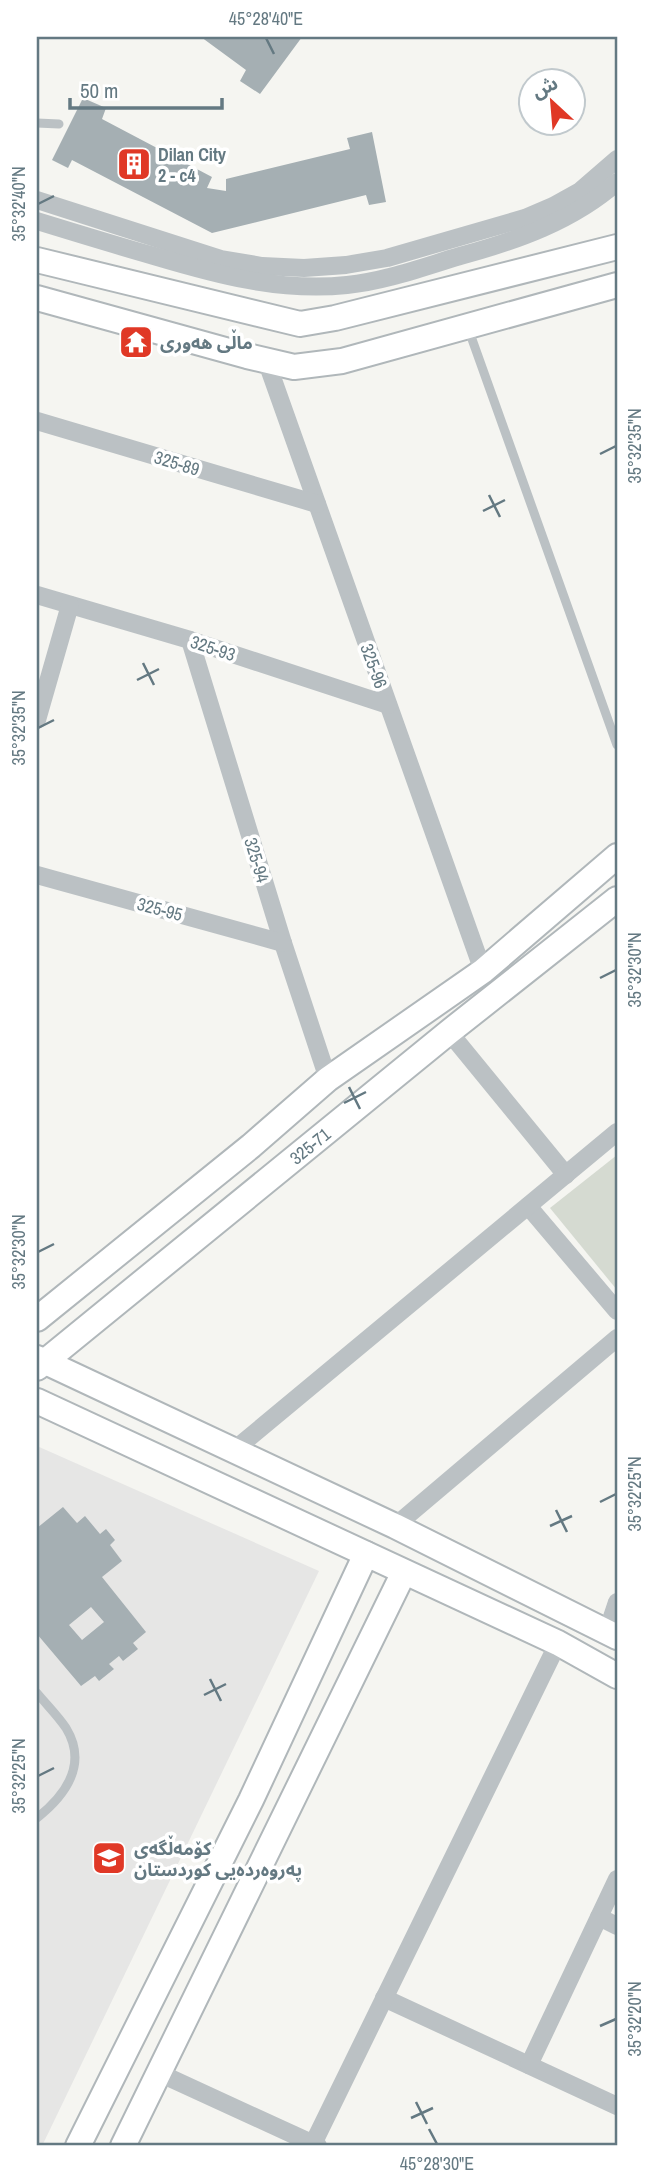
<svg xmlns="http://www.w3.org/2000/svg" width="654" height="2183" font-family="'Archivo Narrow','Noto Sans Arabic',sans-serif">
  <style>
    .built { fill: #e6e6e5 }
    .green { fill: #d5dad1 }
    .building { fill: #a5afb3; fill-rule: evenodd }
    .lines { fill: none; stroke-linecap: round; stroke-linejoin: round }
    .secondary-casing { stroke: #b0b7ba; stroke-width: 28 }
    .lane { stroke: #bbc1c4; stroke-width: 9 }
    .street { stroke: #bbc1c4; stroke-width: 18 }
    .secondary { stroke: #fff; stroke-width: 24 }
    .ticks { fill: none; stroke: #647982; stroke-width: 2.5 }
    .labels { text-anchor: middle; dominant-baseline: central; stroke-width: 7; stroke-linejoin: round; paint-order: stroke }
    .poi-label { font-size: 18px; font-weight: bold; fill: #647982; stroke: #fff; text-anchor: start }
    .street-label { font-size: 18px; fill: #647982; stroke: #fff }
    .neatline { fill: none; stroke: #647982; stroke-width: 2.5 }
    .ticks-label { font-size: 18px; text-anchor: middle; fill: #647982 }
  </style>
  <rect width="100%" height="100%" fill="#f5f5f1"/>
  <path class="built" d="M37,1446l282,125 -277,575h-5z"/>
  <path class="green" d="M617,1155v135l-67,-82z"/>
  <g class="building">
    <path d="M201,37h101l-42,57 -20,-13 6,-11z"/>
    <path d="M83,98l23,10 -4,11 110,58 -5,11 19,3v-12l124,-30 -3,-11 25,-6 14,70 -17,3 -3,-10 -154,38 -140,-73 -4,8 -16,-8z"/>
    <path d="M63,1507l14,16 8,-7 15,18 6,-5 9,11 -5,5 12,16 -20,16 44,55 -13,11 5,6 -15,12 -4,-5 -10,8 5,5 -15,12 -4,-5 -14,10 -44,-52v-106zM91,1607l13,15 -22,18 -13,-15z"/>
  </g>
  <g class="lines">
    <g class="secondary-casing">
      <g id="secondary">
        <path d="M37,260l263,64 35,-6 282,-71"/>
        <path d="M37,298l210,58 47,11 48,-6 275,-76"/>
        <path d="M37,1319l214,-173 77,-67 155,-108 134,-115"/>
        <path d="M37,1358l358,168 222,111"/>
        <path d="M37,1368l412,-336 168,-133"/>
        <path d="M37,1401l521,242 59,33"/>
        <path d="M78,2146l173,-346 115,-246"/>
        <path d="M123,2146l281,-574"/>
      </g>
    </g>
    <g class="lane">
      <path d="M37,123l22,1"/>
      <path d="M468,328l149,417"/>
      <path d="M37,1693c9,11 21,23 29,35 22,36 0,67 -29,90"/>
    </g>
    <g class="street">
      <path d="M37,200l184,59 41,7 42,2 42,-3 41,-7 138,-40 28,-12 27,-15 37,-32"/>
      <path d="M37,221c39,12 78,24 117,35 64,19 126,36 193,29 39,-4 76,-18 113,-29 56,-15 113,-35 157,-74"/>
      <path d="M266,360l217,611"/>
      <path d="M37,421l280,83"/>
      <path d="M37,595l153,45 198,65"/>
      <path d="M190,640l93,303 45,136"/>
      <path d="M37,720l33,-115"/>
      <path d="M37,875l246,68"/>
      <path d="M449,1032l117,143"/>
      <path d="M528,1206l89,105"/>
      <path d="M233,1451l384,-319"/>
      <path d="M395,1526l222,-188"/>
      <path d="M607,1632l10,-30"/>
      <path d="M599,1917l18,9"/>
      <path d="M384,1998l233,108"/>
      <path d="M529,2065l88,-186"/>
      <path d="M159,2073l159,73"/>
      <path d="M313,2144l245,-501"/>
    </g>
    <use href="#secondary" class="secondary"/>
  </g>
  <path class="ticks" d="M266,38l8,16M38,204l16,-8M600,454l16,-8M489,495l11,22M483,511l22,-11M143,663l11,22M137,680l22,-11M38,728l16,-8M600,978l16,-8M349,1087l11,22M344,1103l22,-11M38,1252l16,-8M600,1502l16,-8M556,1510l11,22M550,1526l22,-10M210,1679l11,22M204,1695l22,-11M38,1776l16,-8M600,2026l16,-7M416,2102l11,22M411,2118l22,-10M429,2129l8,15"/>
  <defs>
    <g id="building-square" transform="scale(1.75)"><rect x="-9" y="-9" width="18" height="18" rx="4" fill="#e03826" stroke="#fff"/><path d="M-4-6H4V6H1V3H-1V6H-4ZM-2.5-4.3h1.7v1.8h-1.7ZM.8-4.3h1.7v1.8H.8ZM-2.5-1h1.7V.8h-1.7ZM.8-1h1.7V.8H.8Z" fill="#fff"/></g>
    <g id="temple-square" transform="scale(1.75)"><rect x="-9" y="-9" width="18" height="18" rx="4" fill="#e03826" stroke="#fff"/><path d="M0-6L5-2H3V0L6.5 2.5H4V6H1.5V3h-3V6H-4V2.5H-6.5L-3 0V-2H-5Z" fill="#fff"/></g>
    <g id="school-square" transform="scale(1.75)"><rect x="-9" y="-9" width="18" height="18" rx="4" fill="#e03826" stroke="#fff"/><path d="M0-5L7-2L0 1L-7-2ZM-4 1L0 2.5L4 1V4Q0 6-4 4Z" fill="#fff"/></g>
  </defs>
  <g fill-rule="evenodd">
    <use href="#building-square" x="134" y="164"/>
    <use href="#temple-square" x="136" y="342"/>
    <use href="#school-square" x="109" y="1858"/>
  </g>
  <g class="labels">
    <g class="poi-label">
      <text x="158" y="154">Dilan City<tspan x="158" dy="21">2 - c4</tspan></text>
      <text x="160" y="342">ماڵی هەوری</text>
      <text x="134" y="1848">كۆمەڵگەی<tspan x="134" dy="21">پەروەردەیی كوردستان</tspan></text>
    </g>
    <g class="street-label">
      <text transform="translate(177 463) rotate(17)">325-89</text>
      <text transform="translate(213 648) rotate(18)">325-93</text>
      <text transform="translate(374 666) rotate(70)">325-96</text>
      <text transform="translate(257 860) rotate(73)">325-94</text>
      <text transform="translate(160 909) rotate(15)">325-95</text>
      <text transform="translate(310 1146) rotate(-39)">325-71</text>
    </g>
  </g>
  <rect width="654" height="2183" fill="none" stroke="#ffffff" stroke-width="77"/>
  <g transform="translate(552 102) rotate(334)"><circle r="33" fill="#ffffff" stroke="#c1c9cd" stroke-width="2"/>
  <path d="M0-5L12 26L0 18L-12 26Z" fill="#e03826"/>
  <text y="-10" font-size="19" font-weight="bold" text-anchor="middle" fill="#647982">ش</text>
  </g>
  <path d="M70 98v10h152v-10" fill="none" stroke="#647982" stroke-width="3.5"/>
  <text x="80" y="98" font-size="21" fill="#647982" stroke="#ffffff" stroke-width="5" paint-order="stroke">50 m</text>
  <rect x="38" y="38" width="578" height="2106" class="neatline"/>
  <g class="ticks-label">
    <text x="266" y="25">45°28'40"E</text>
    <text transform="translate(19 204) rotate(-90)" y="6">35°32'40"N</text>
    <text transform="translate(635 446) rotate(-90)" y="6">35°32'35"N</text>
    <text transform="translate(19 728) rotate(-90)" y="6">35°32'35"N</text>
    <text transform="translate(635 970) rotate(-90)" y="6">35°32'30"N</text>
    <text transform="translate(19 1252) rotate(-90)" y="6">35°32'30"N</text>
    <text transform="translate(635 1494) rotate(-90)" y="6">35°32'25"N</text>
    <text transform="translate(19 1776) rotate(-90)" y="6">35°32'25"N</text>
    <text transform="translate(635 2019) rotate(-90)" y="6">35°32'20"N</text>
    <text x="437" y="2170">45°28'30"E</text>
  </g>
</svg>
